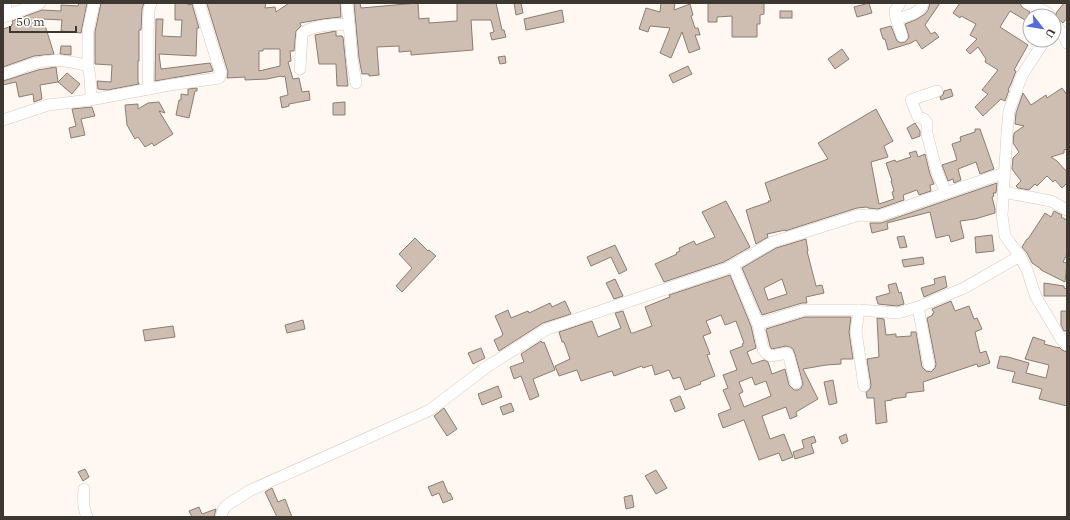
<svg xmlns="http://www.w3.org/2000/svg" width="1070" height="520" font-family="'IBM Plex Serif',serif">
  <style>
    .building { fill: #cebeb1; stroke: #8c7d71; fill-rule: evenodd }
    .lines { fill: none; stroke-linecap: round; stroke-linejoin: round }
    .minor-casing { stroke: #d8c8bb; stroke-width: 12 }
    .minor { stroke: #fff; stroke-width: 11 }
  </style>
  <rect width="100%" height="100%" fill="#fff8f2"/>
  <g class="building">
    <path d="M79,3h8l-6,30 -20,-2 1,-11 -19,-1 11,35 -20,2 -31,11v-38l9,-3 -1,-1 2,-1 -1,-3 30,-11 19,1v-6l17,1z"/>
    <path d="M101,3h43l-2,6 -1,21h-2v31h-1v22h1v1l-31,6 -10,-1 -1,-8 14,1 1,-17 -17,-1v-32z"/>
    <path d="M175,3h13v2l4,-1 7,24h-2l-1,28 -37,-2 2,15 49,-6 3,8 -58,10 1,-62h7l-1,17 19,1 1,-17h-7z"/>
    <path d="M207,3h59l-1,5 10,-1 1,5 13,-9h51l1,14 -18,2 -23,4 1,3 -5,5 -2,20h-4l1,10 -3,1 5,17 6,-1 3,14 7,-1 1,9 -21,4v2l-7,2 -2,-11 8,-2 -3,-19 -3,1 -1,-1 -14,3 -22,1v-3l-18,1 1,-6 -21,-68zM263,49h17v17l-21,5v-20h4z"/>
    <path d="M354,3h6l1,5 57,-5 1,16 10,-1v5l28,-2v-18h39l6,27h2l2,7 -14,3 -2,-7 4,-1 -3,-12h-20l2,30 -62,5v-4l-12,1v-6l-22,1 2,28 -10,1v-2h-7l-3,-16z"/>
    <path d="M514,3h7l2,10 -7,2z"/>
    <path d="M661,3h14l-1,7 16,-6 3,11 -2,1 4,12h3l2,7h-5l5,14 -11,4 -7,-21 -11,26 -11,-5 10,-25 -20,-2 -2,6 -9,-3 7,-21 14,4z"/>
    <path d="M708,3h56v11l-4,1v9h-3v13h-25v-21l-15,1v5h-9z"/>
    <path d="M869,3l3,10 -15,4 -3,-10z"/>
    <path d="M930,3h10l-15,22 6,9 4,-2 4,5 -17,12 -6,-9 -5,3 -23,7 -3,-11h-2l-3,-10 11,-3 6,15 4,2 4,-1 2,-2 2,-3 -4,-13 10,-4 10,-6 3,-4z"/>
    <path d="M960,3h60l2,4 8,5 -5,8 -15,-9 -10,16 28,18 -14,25 2,1 -5,13 -3,6h1l-4,11 -4,-2 -18,17 -8,-9 13,-13 -6,-4 16,-20 -13,-8 1,-3 -8,-12 -8,7 -4,-4 11,-11 -7,-4 6,-11 -15,-8 -1,2 -7,-5z"/>
    <path d="M1064,3h3v15l-4,5 -6,-5 -1,-5z"/>
    <path d="M562,10l2,12 -38,8 -2,-11z"/>
    <rect x="780" y="11" width="12" height="7"/>
    <path d="M336,31v5h6l1,1 5,49h-11l-1,-22h-17l-4,-29z"/>
    <path d="M61,46h10v9l-11,-1z"/>
    <path d="M842,49l7,10 -14,10 -7,-10z"/>
    <path d="M505,56l1,7 -6,1 -2,-7z"/>
    <path d="M688,66l4,8 -19,9 -4,-8z"/>
    <path d="M56,67l2,15 9,-9 13,11 -8,10 -14,-12 -18,3 2,14 -8,3 -1,-8 -14,3 -3,-15 -13,3v-4l35,-11z"/>
    <path d="M197,88v3h-2l-6,27 -13,-3 3,-15h2v-6l7,1v-6z"/>
    <path d="M1062,88l5,7v54l-3,1v3l-13,4 6,4 10,11v11l-5,5 -7,-8 -2,2 -6,-6 -10,10 -2,-2 -6,6 -11,-2 -2,-2 5,-5 -9,-12 1,-11 6,-6 -6,-9 1,-10 10,-7 -9,-2 1,-11 7,-20 8,12 15,-10 1,3z"/>
    <path d="M951,89l2,7 -12,4 -1,-3 3,-2 1,-4z"/>
    <path d="M159,102l6,11 -6,-2 14,23 -19,12 -2,-3 -7,4 -7,-10 -3,2 -8,-14 -2,-20 13,-1v5l10,-6z"/>
    <path d="M345,102v13h-12v-12z"/>
    <path d="M92,107l3,9 -14,3 4,16 -14,3 -2,-10 7,-2 -4,-17z"/>
    <path d="M876,109l17,32 -9,5 4,11 -17,5 8,42 15,-5 -2,-7 2,-1 -3,-10h1l-6,-18 9,-3 1,2 15,-5 -2,-4 7,-2 2,6 7,-3 5,20 4,10 -4,1 1,6 -12,4 -2,-5 -14,5 1,5 -26,9 -10,-1 -1,-1 -10,1 -72,23v-1l-18,4 1,3 -12,7 -10,-34 23,-8 -1,-1h3l-6,-18 63,-24 -10,-16z"/>
    <path d="M915,123l5,8v5l-8,3 -5,-11z"/>
    <path d="M975,129h5l14,40 -14,5 -4,-12 -18,7 3,11 -7,3 -1,-4 -5,2 -6,-16 15,-5 -5,-16 9,-3 -1,-4 15,-5z"/>
    <path d="M997,183l-1,10h-3l1,3 -2,1 3,12v4l-20,6 -15,2 4,17 -13,4 -2,-7 -13,3 -6,-26 -43,11 1,6 -16,4 -2,-9v-1h11z"/>
    <path d="M726,201l24,46 -26,15 -60,20 -9,-18 22,-10 -1,-1 4,-2 -1,-3 15,-7 2,4 19,-8 -13,-25z"/>
    <path d="M1054,211l8,4 -1,2 6,3v34l-4,8 4,1 -2,19 -24,-12v-1l-9,-6 -5,-10 -5,-6 5,-8h1l17,-26 6,4z"/>
    <path d="M992,235l2,16 -18,2 -1,-16z"/>
    <path d="M904,236l3,11 -7,1 -3,-11z"/>
    <path d="M415,238l13,13 1,-1 7,6 -34,36 -6,-6 16,-18 -13,-14z"/>
    <path d="M806,239l2,12h-1l9,35 6,-1 2,8 -18,4 1,6h-5l-40,12 -20,-47 34,-20zM782,279l5,15 -19,6 -4,-12z"/>
    <path d="M615,245l12,25 -8,4 -8,-17 -20,9 -4,-9z"/>
    <path d="M923,257l1,7 -20,3 -2,-7z"/>
    <path d="M730,275l21,51 5,22 -9,4 5,12 12,-4 4,2 4,12 13,-5 4,16 5,5h4l3,-2 2,-4 -8,-30 -2,-5 -3,-2 -4,-1 -14,3 -1,-1 -1,-2 -4,-17 39,-12h46l-2,15 4,27h-12v5l-15,1 -23,4 15,30 -22,13 1,4 -7,3 -4,-12 -24,9 8,23 14,-5 9,23 -11,4 -3,-8 -20,7 -15,-40 -21,8 -5,-14 13,-5 -8,-19 5,-2 -5,-13 14,-5 -7,-19 13,-5 -1,-2 2,-1 -8,-22 -11,4 -4,-10 -15,6 5,12 -8,3 7,18 -3,1 8,21 -15,6 1,2 -16,6 -5,-13 -7,2 -4,-9 -14,5 -3,-10 -9,3 -1,-2 -28,10 -2,-5 -31,10 -4,-11 -18,6 -4,-10 15,-7 -6,-17h-2l-3,-10 33,-11 6,16 23,-9 -6,-15 8,-2 8,22h2l19,-7 -7,-19 25,-10 -1,-2zM752,377l3,8 11,-4 5,15 -27,11 -5,-13 4,-2 -4,-10z"/>
    <path d="M945,276l2,11 -23,10 -3,-9 14,-4 -1,-5z"/>
    <path d="M615,279l8,17 -9,3 -8,-16z"/>
    <path d="M896,283l3,10 2,-1 3,12 -7,2 -19,-2 -2,-7 14,-4 -2,-8z"/>
    <path d="M1044,283l20,3v2l3,1v7h-23z"/>
    <path d="M565,301l6,13 -28,9 -44,28 -5,-11 8,-4v-1l1,-1 -8,-18 13,-6 3,8 17,-7 1,2 21,-10 2,4z"/>
    <path d="M951,301l4,10 14,-5 5,13 3,-1 5,11 -7,3 5,21 6,-2 4,12 -12,4 -1,-3 -54,18 1,9 -18,2v4l-14,2v1l-7,1 2,21 -11,2 -2,-26h-7l-1,-6 4,-3 1,-4 -4,-26 12,-2 -2,-39 7,1 2,16 10,-1v3l15,-1v-4h5l6,35 4,4 5,1 4,-4 1,-4 -9,-46 6,-3 -1,-1 2,-1 -2,-4z"/>
    <path d="M1061,311h6v20h-3l-3,-6z"/>
    <path d="M303,320l2,9 -18,4 -2,-8z"/>
    <path d="M173,326l2,11 -30,4 -2,-11z"/>
    <path d="M1033,337l12,4 -1,3 15,4v-1l3,3 5,2v54l-28,-7 3,-10 -30,-7 3,-10 -18,-4 3,-12 8,1 21,6 -3,10 20,5 3,-13 -24,-6z"/>
    <path d="M541,341l1,2 2,-1 11,28 -22,9 6,17 -9,4 -9,-24 -7,3 -4,-12 14,-5 -3,-8z"/>
    <path d="M481,348l4,10 -12,6 -5,-11z"/>
    <path d="M833,380l4,23 -8,2 -5,-23z"/>
    <path d="M498,386l4,11 -20,8 -4,-11z"/>
    <path d="M680,396l5,12 -10,4 -5,-12z"/>
    <path d="M511,403l3,8 -11,4 -3,-8z"/>
    <path d="M444,408l13,21 -10,7 -13,-20z"/>
    <path d="M846,434l2,7 -6,3 -3,-7z"/>
    <path d="M814,436l2,6 -5,2 3,9 -19,6 -2,-7 11,-4 -2,-8z"/>
    <path d="M85,469l4,8 -6,4 -5,-9z"/>
    <path d="M656,470l11,18 -11,6 -11,-18z"/>
    <path d="M443,481l5,12h2l3,6 -10,4 -4,-10 -7,3 -4,-9z"/>
    <path d="M272,488l6,14 7,-3 7,18h-15l-12,-25z"/>
    <path d="M632,495l2,12 -8,2 -2,-12z"/>
    <path d="M199,507l3,7 14,-5 -2,8h-22l-3,-6z"/>
  </g>
  <g class="lines">
    <g class="minor-casing">
      <g id="minor">
        <path d="M5,3l2,12"/>
        <path d="M900,3l-5,8 1,7c7,0 19,-4 24,-9 2,-1 2,-4 3,-6"/>
        <path d="M1027,3l21,10 2,3"/>
        <path d="M3,17l37,-14"/>
        <path d="M896,18l6,18"/>
        <path d="M349,24l3,35 4,24"/>
        <path d="M1054,24c6,5 10,11 13,19"/>
        <path d="M1045,40l-23,35 -4,11 -9,25 -2,22 -5,82 3,21 15,20 7,14 9,27 25,42 6,6"/>
        <path d="M300,69l2,-35c8,-9 35,-10 47,-10l-2,-21"/>
        <path d="M3,74c11,-3 22,-8 33,-11 18,-5 35,-2 52,3"/>
        <path d="M148,89v-56l1,-24 2,-6"/>
        <path d="M937,91l-26,9 7,17 6,2 3,4v11l10,38 9,21"/>
        <path d="M90,100l1,-7 -1,-16 -2,-11v-35l6,-28"/>
        <path d="M3,120l45,-15 42,-5 80,-15 49,-7 2,-4 -22,-71"/>
        <path d="M1003,192l48,9 16,9"/>
        <path d="M733,265l25,59 5,25 3,4 5,3 16,-3 2,4 7,26"/>
        <path d="M918,307l11,58"/>
        <path d="M859,310l-3,21 8,55"/>
        <path d="M758,324l46,-14h55l39,3 20,-6 46,-19 56,-32"/>
        <path d="M84,489c-1,10 -1,19 3,28"/>
        <path d="M221,517l2,-7 4,-5 24,-15 179,-80 58,-44 59,-37 181,-61 45,-26 86,-27 20,1 125,-43"/>
      </g>
    </g>
    <use href="#minor" class="minor"/>
  </g>
  <rect width="1070" height="520" fill="none" stroke="#3d3731" stroke-width="8"/>
  <g transform="translate(1042 28) rotate(121)"><circle r="19" fill="#ffffff" stroke="#b1afad"/>
  <path d="M0-3L7 15L0 10L-7 15Z" fill="#516be0"/>
  <text y="-6" font-size="11" font-weight="bold" text-anchor="middle" fill="#3d3731">U</text>
  </g>
  <path d="M10 26v6h66v-6" fill="none" stroke="#3d3731" stroke-width="2"/>
  <text x="16" y="26" font-size="12" fill="#3d3731" stroke="#ffffff" stroke-width="3" paint-order="stroke">50 m</text>
</svg>
